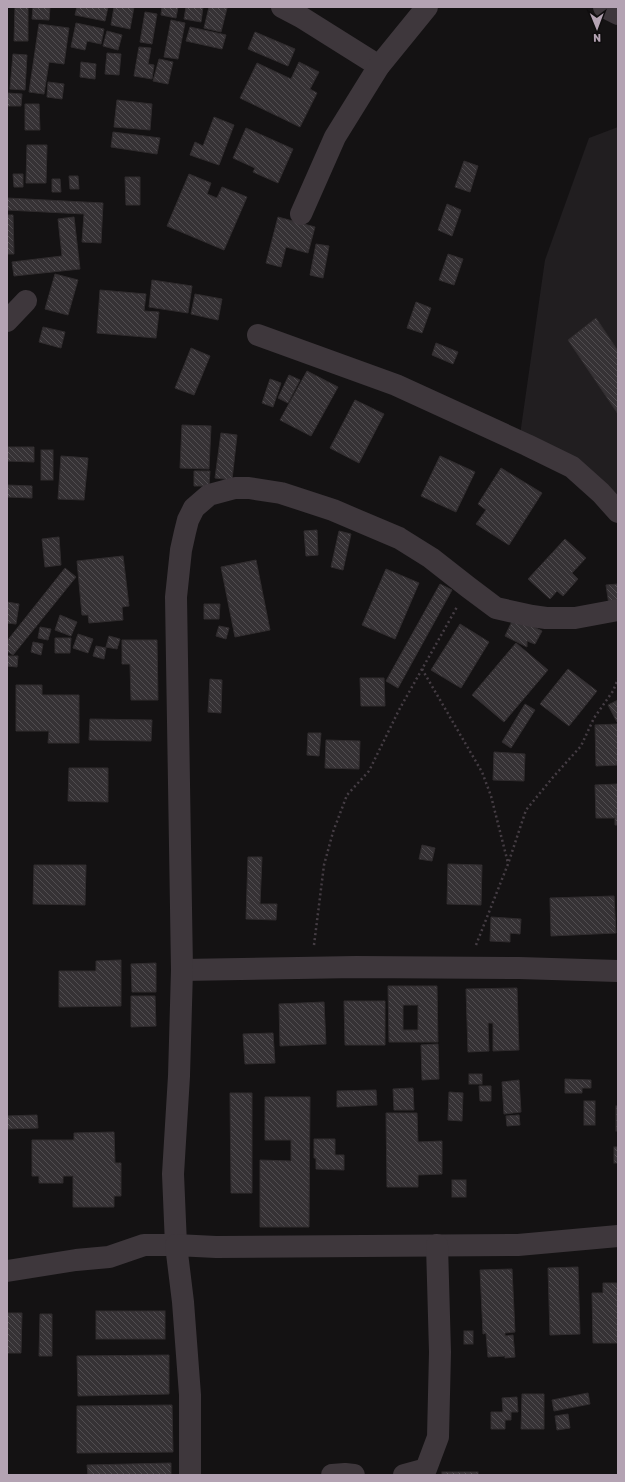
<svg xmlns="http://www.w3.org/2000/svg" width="625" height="1482" font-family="Rubik,sans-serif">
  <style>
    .built { fill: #211e20 }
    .building { fill: url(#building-back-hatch); stroke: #302c2e; fill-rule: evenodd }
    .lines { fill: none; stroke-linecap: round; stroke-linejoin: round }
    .path { stroke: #453d44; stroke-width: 2.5; stroke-dasharray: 2 3; stroke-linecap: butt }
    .minor { stroke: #3e373c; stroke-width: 22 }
  </style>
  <defs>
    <pattern id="building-back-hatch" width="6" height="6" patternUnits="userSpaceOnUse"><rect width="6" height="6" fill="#363235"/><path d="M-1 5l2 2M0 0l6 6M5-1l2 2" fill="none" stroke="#514d50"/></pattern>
  </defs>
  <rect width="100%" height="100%" fill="#141213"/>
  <path class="built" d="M618,127v369l-99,-54 26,-182 44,-122z"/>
  <g class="building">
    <path d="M15,7h13v34h-14z"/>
    <path d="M33,7h17l-1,13 -17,-1z"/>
    <path d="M77,7h31l-3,14 -30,-6z"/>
    <path d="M114,7h20l-4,22 -19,-4z"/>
    <path d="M162,7h16l-2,11 -15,-3z"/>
    <path d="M186,7h17l-2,15 -17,-3z"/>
    <path d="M209,7l18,1 -6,24 -17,-4z"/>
    <path d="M145,12l12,2 -5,30 -12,-2z"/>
    <path d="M171,20l14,3 -7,36 -14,-2z"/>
    <path d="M76,23l28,6 -3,15 -14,-3 -2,9 -14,-3z"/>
    <path d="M39,24l30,4 -5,36 -15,-2 -5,32 -15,-2z"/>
    <path d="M190,27l36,8 -4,14 -36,-8z"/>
    <path d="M107,31l15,4 -4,15 -15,-4z"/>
    <path d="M255,32l40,17 -7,17 -40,-17z"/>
    <path d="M139,47l12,1 -3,16 6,1 -2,14 -18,-3z"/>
    <path d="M107,53l14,1 -2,21 -14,-1z"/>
    <path d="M13,54l14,1 -2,35 -15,-1z"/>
    <path d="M159,59l14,3 -5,22 -15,-3z"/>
    <path d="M81,62l15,2 -1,15 -15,-2z"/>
    <path d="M299,62l20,10 -9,17 7,4 -17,34 -60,-29 17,-35 34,16z"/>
    <path d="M48,82l16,2 -2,15 -15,-2z"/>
    <path d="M7,93l15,1 -1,12h-14z"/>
    <path d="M117,100l35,4 -2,26 -36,-3z"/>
    <path d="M25,104h14l1,26h-15z"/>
    <path d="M214,117l20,8 -15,40 -29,-10 5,-13 8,4z"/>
    <path d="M246,128l47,21 -15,34 -25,-11 2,-4 -22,-10z"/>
    <path d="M113,132l47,6 -3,16 -46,-7z"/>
    <path d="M27,145h20l-1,38h-20z"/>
    <path d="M464,161l14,5 -8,26 -15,-5z"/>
    <path d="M13,174h10v13h-9z"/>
    <path d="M189,174l22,9 -4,11 10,4 5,-11 25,10 -23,53 -57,-24z"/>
    <path d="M69,176h9l1,13h-9z"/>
    <path d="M125,177h15v28h-14z"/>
    <path d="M52,179h8l1,13h-9z"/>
    <path d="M7,198l96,5 -2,40 -19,-1 2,-28 -77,-4z"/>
    <path d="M447,204l14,6 -9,26 -14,-6z"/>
    <path d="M7,215h6l1,39h-7z"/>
    <path d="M74,217l6,52 -66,7 -2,-14 50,-6 -4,-37z"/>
    <path d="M278,217l37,10 -7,26 -22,-6 -5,20 -15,-4z"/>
    <path d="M316,244l13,2 -6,32 -13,-3z"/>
    <path d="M448,254l15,5 -9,26 -15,-5z"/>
    <path d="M55,274l23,6 -10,35 -23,-6z"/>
    <path d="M152,280l40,6 -4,27 -39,-6z"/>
    <path d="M100,290l46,4 -2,17 15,1 -3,26 -59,-5z"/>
    <path d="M195,294l27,5 -4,21 -27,-6z"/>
    <path d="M416,302l15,6 -9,25 -15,-5z"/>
    <path d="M596,318l22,33v63l-50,-74z"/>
    <path d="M43,327l22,5 -4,16 -22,-6z"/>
    <path d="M436,343l22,9 -5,12 -21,-9z"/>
    <path d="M191,348l19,8 -16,39 -19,-7z"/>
    <path d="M307,371l31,16 -27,49 -31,-16z"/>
    <path d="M289,375l11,5 -12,23 -10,-5z"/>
    <path d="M270,379l11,4 -8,24 -11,-4z"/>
    <path d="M355,400l29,14 -25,49 -29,-15z"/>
    <path d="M182,425l29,1 -2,43 -29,-1z"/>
    <path d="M221,433l16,2 -5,45 -17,-2z"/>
    <path d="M7,447h27v15l-27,-1z"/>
    <rect x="41" y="450" width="12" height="30"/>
    <path d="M61,456l27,2 -4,42 -26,-1z"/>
    <path d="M440,456l35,16 -19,40 -35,-16z"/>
    <path d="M501,468l41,25 -33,52 -33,-21 10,-14 -8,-6z"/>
    <path d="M194,471h16l-1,15h-15z"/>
    <path d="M7,485l25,1v12l-25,-1z"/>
    <path d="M317,530l1,25 -12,1 -2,-25z"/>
    <path d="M339,531l12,3 -8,36 -12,-3z"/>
    <path d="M59,537l2,28 -16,2 -3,-28z"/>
    <path d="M565,539l21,19 -14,15 6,6 -15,17 -6,-5 -7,8 -22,-20z"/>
    <path d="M123,556l6,50 -7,1 1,13 -34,3 -1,-8h-6l-5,-54z"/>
    <path d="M256,560l14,70 -35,7 -14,-70z"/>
    <path d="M65,568l11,9 -63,78 -6,-4v-10z"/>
    <path d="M386,569l33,14 -24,56 -33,-14z"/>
    <path d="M440,584l12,6 -54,98 -12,-7z"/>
    <path d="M618,584v19l-9,2 -3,-20z"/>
    <path d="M7,602l12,2 -3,20 -9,-1z"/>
    <path d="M204,604h16l-1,15h-15z"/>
    <path d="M60,615l17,7 -6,14 -16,-6z"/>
    <path d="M514,617l28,14 -7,13 -8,-3v6l-22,-11z"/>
    <path d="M460,624l29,18 -28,46 -30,-18z"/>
    <path d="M219,626l10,2 -3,11 -10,-3z"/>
    <path d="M40,627l11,2 -3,11 -10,-2z"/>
    <path d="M78,634l15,5 -5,14 -15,-5z"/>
    <path d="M109,636l11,3 -3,10 -11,-2z"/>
    <path d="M55,638h16l-1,15h-15z"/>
    <path d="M122,640h35l1,60h-27l-1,-36h-8z"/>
    <path d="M33,642l10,2 -2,11 -10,-3z"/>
    <path d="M516,643l32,27 -44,52 -32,-27z"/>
    <path d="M96,646l10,2 -2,11 -11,-3z"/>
    <path d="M7,656h11l-1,11 -10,-1z"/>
    <path d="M568,669l29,22 -28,35 -29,-22z"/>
    <path d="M360,678h24l1,28h-24z"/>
    <path d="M210,679l12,1 -1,33 -13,-1z"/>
    <path d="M16,685h26v10h37v48h-31l1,-12h-33z"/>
    <path d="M618,700v21l-1,1 -9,-17z"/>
    <path d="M525,704l10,6 -24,38 -9,-6z"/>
    <path d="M90,719l62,1 -1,21 -62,-1z"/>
    <path d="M618,724v41l-22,1 -1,-41z"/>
    <path d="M308,733h13l-2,23 -12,-1z"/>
    <path d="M326,740l34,1 -1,28 -34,-1z"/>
    <path d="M494,752l31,2 -1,27 -31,-1z"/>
    <path d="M69,768h39v34l-40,-1z"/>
    <path d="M618,784v41h-3v-7h-19l-1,-33z"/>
    <path d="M422,845l13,3 -3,13 -13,-2z"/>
    <path d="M248,857h14l-2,47h17l-1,16 -30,-1z"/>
    <path d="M448,864l34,1 -1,40 -34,-1z"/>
    <path d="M34,865h52l-1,40 -52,-1z"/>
    <path d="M614,896l2,37 -65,3 -1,-38z"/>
    <path d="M491,917l30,2 -1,15 -10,-1v9l-20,-1z"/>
    <path d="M121,960v46l-62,1v-36h37v-10z"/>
    <path d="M156,963v29h-24l-1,-28z"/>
    <path d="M388,986h49l1,56h-49zM403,1005h15v25h-15z"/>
    <path d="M517,988l2,62 -26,1v-28h-5l1,28 -21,1 -2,-63z"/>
    <path d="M131,996h24l1,30 -25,1z"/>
    <path d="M344,1001h41v44h-40z"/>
    <path d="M324,1002l2,42 -46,2 -1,-42z"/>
    <path d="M273,1033l2,30 -30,1 -2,-30z"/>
    <path d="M438,1044l1,35 -17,1 -1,-35z"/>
    <rect x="469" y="1074" width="13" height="10"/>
    <path d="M565,1079l26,1v8h-9v5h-17z"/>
    <path d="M519,1080l2,32 -17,2 -2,-32z"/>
    <path d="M479,1086h12v15h-11z"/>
    <path d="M413,1088l1,22h-20l-1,-21z"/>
    <path d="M376,1090l1,15 -40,2v-16z"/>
    <path d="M449,1092l14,1 -1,28 -14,-1z"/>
    <path d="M230,1093h22v100h-21z"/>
    <path d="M265,1097h45l-1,130h-49v-67l31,1v-21h-26z"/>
    <rect x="584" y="1101" width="11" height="24"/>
    <rect x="616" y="1106" width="2" height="25"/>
    <path d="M386,1113h31l1,29 24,-1v33l-24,1v12h-31z"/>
    <path d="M37,1115l1,13 -31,1v-13z"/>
    <path d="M519,1115l1,10 -13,1 -1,-10z"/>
    <path d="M114,1132l1,31h6v33h-7v11h-41v-31h-10v7h-24v-7h-7v-36h42v-7z"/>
    <path d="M314,1139h21v16h9v15l-28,-1v-11h-2z"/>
    <rect x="614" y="1147" width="4" height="16"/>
    <rect x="452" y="1180" width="14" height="17"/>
    <path d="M578,1267l2,67 -30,1 -2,-67z"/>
    <path d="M512,1269l3,63 -10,1v3l8,-1 2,22 -10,1v-2l-17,1 -2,-24 -3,1 -3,-64z"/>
    <path d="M603,1283h15v60h-25l-1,-50h11z"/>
    <rect x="96" y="1311" width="69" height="28"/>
    <path d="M7,1313h15l-1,40h-14z"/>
    <path d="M40,1314h12v42h-13z"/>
    <rect x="464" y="1331" width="9" height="13"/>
    <path d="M169,1355v39l-91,2 -1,-40z"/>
    <path d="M588,1393l2,11 -36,7 -2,-11z"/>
    <path d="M522,1394h22v35h-23z"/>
    <path d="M517,1397l1,15h-7v8h-6v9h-14v-17h12l-1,-14z"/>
    <path d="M172,1405l1,47 -96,1v-47z"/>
    <path d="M568,1414l2,14 -13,2 -2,-14z"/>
    <path d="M171,1463v12h-83l-1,-10z"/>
    <rect x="442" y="1472" width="36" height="3"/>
  </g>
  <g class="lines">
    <g class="path">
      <path d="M422,669l60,103 9,24 17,67"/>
      <path d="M314,945l10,-80 9,-33 14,-37 22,-24 30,-61 58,-103"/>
      <path d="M476,945l32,-81 18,-54 28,-34 27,-30 13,-28 19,-27 5,-12"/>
    </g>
    <g class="minor">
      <path d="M282,7l19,10 78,49"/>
      <path d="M604,7l14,7"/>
      <path d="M301,214l34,-77 44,-71 48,-59"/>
      <path d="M7,321l19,-20"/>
      <path d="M258,335l138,50 131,60 45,22 29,26 17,19"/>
      <path d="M182,970l174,-3 163,1 99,3"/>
      <path d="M7,1271l69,-11 33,-3 35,-12h32l-3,-71 6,-98 3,-106 -6,-373 5,-47 4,-18 3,-12 6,-12 15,-13 26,-7h14l32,5 52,17 66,28 32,20 37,29 28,21 36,8 14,2h29l43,-8"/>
      <path d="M190,1475v-80l-7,-93 -7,-57 40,2 302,-2 100,-9"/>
      <path d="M332,1475l13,-1 9,1"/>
      <path d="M404,1475l22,-6 12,-32 2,-85 -3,-107"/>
    </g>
  </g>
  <rect width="625" height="1482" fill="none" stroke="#b4a3b3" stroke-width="16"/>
  <g transform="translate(597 28) rotate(179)" stroke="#0f0d0e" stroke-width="3" paint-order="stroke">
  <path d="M0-3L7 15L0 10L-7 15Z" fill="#b4a3b3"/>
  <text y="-6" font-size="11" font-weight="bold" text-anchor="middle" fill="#b4a3b3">N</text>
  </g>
</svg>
